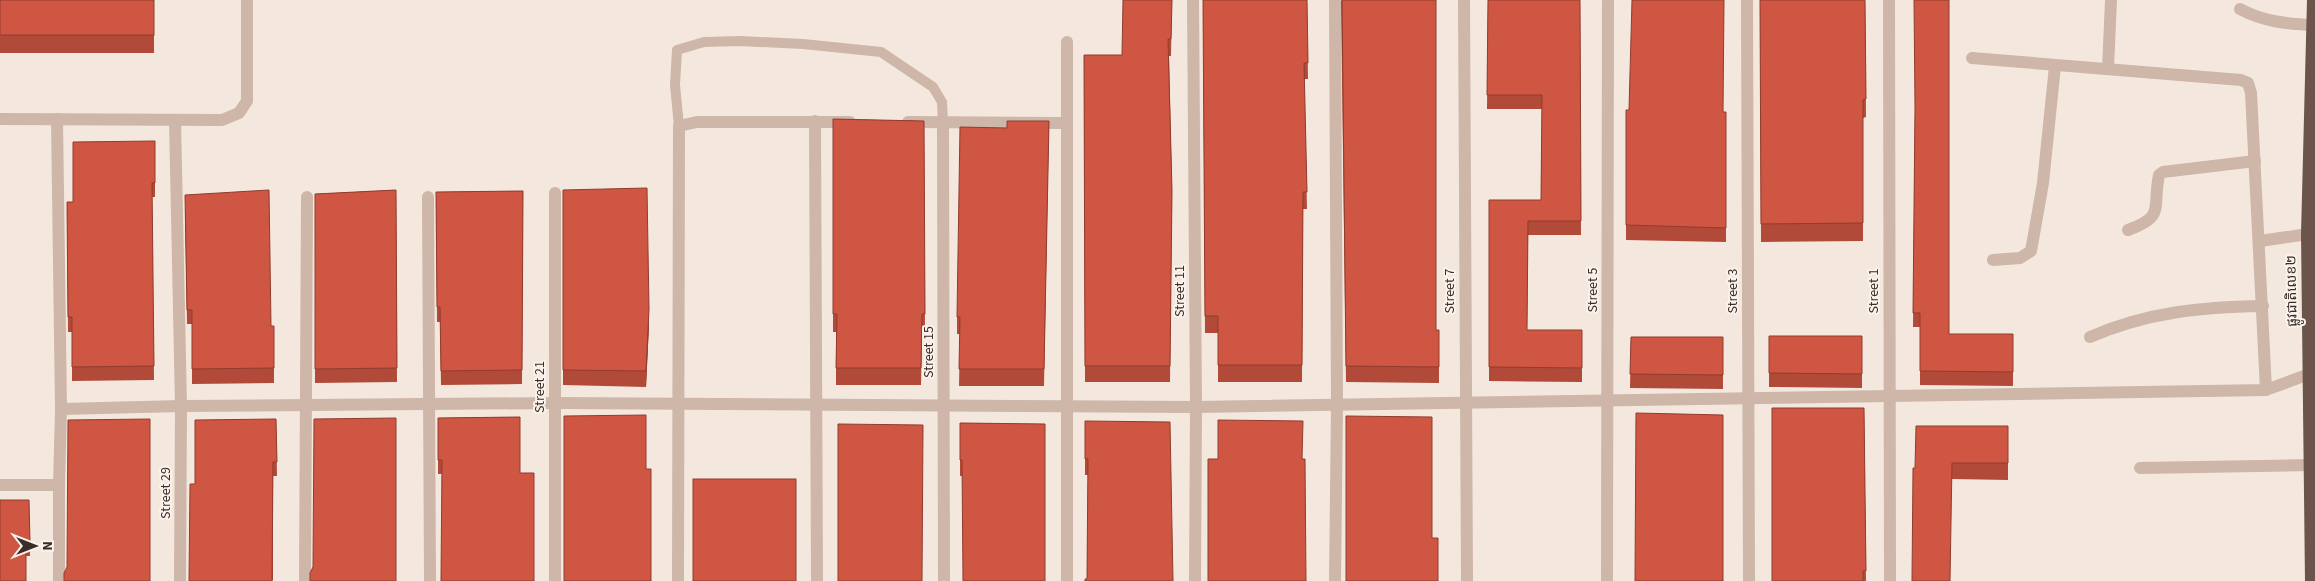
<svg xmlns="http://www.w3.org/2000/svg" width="2315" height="581" font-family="'Source Sans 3','Noto Sans Khmer',sans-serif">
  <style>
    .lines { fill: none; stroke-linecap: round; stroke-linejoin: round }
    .service { stroke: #ceb6a8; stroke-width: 10 }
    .minor { stroke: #ceb6a8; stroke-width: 12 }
    .trunk { stroke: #6c544c; stroke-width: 14 }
    .wall { fill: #b14a39 }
    .shaded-wall { fill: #903c2e }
    .building { fill: #ce5642; stroke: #903c2e }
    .labels { text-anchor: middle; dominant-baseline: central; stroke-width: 4; stroke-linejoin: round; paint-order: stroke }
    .street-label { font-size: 14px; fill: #3a2d29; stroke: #fbf2eb }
  </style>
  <rect width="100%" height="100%" fill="#f4e8de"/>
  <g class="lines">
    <path class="service" d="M679,126l-4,-41 2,-35 27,-8 36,-1 63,3 78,8 52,35 9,15 1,20"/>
    <g class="minor">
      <path d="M1193,0l3,407 -1,174"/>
      <path d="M1335,0l2,405 -2,176"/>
      <path d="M1464,0l3,581"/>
      <path d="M1747,0l2,581"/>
      <path d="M1889,0l1,581"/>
      <path d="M2240,9c24,13 48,15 75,16"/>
      <path d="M1972,58l269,22 7,3 3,10 15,297"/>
      <path d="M2108,69l3,-69"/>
      <path d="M0,119l222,1 17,-7 8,-12v-101"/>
      <path d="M57,119l4,290"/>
      <path d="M175,120l6,286 -1,175"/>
      <path d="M815,121l2,460"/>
      <path d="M908,122l159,1"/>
      <path d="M943,122l1,459"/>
      <path d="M555,193v388"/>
      <path d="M428,197l2,384"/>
      <path d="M2128,230c38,-14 24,-21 31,-55l4,-3 92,-11"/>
      <path d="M2260,241l48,-7"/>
      <path d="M1993,260l27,-2 11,-7 12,-68 12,-117"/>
      <path d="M2090,337c57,-25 112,-30 173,-31"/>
      <path d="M2140,468l170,-3"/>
      <path d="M0,485h59l2,-76 120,-3 374,-3 641,4 1070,-17 43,-16"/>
      <path d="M59,581v-96"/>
      <path d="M305,581l2,-384"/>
      <path d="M678,581l1,-455 18,-4h153"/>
      <path d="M1067,581v-539"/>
      <path d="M1607,581l1,-581"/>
    </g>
    <path class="trunk" d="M2312,581l-4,-347 6,-234"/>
  </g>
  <g class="wall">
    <rect x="0" y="0" width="154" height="53"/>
    <path d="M1172,0l-1,56h-2l3,135 -2,191h-85l-1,-327h38z"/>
    <path d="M1203,0h104l1,79h-4l3,130h-4l-1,173h-84v-49h-13z"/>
    <path d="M1341,0l95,118v212h3v53l-93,-1z"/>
    <path d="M1488,0h92l1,235h-53l-1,95h55v52l-93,-1v-181h52l1,-91h-55z"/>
    <path d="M1760,0h105l1,117 -3,1v123l-102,1z"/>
    <path d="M1626,110l100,2v130l-100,-2z"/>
    <path d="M1915,115l34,219h64v52l-93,-1v-58h-7z"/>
    <path d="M833,119l91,2 1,210h-3l-1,54h-85v-53h-3z"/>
    <path d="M1049,121l-5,265h-85l1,-52h-3v-17l50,-189z"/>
    <path d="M155,141v56h-3l2,183 -82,1v-49h-4l-1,-130h6z"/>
    <path d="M396,190l1,192 -82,1v-189z"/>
    <path d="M563,190l86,134 -3,63 -83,-2z"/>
    <path d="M523,191l-1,193 -81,1 -1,-63h-3l-1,-130z"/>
    <path d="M185,209l86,117h3v57l-82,1v-60h-5z"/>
    <path d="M1769,336h93v52l-93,-1z"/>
    <path d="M1631,337h92v52l-93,-1z"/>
    <path d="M1864,408l2,173h-94z"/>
    <path d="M520,417l-79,57h-3v-56z"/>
    <path d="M276,419l1,57h-4v105l-78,-97z"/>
    <path d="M1085,421l88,160 -86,-2 1,-104h-3z"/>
    <path d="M960,423l85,1 -83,52h-2z"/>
    <path d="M2008,426v54l-56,-1 -37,-11z"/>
    <path d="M29,500l1,56h-4l-26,25z"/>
  </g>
  <path class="shaded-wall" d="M649,309v15l-3,63v-16z"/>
  <g class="building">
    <rect x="0" y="0" width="154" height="35"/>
    <path d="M1123,0h49l-1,39h-3l4,152 -2,175h-85l-1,-311h38z"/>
    <path d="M1203,0h104l1,63h-4l3,129h-4l-1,173h-84v-49h-13z"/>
    <path d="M1342,0h94v330h3v37l-93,-1z"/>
    <path d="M1488,0h92l1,221h-53l-1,109h55v38l-93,-1v-167h52l1,-105h-55z"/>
    <path d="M1632,0h92l-1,112h3v116l-100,-3v-115h3z"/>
    <path d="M1760,0h105l1,99 -3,1v123l-102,1z"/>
    <path d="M1914,0h35v334h64v38l-93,-1v-58h-7l2,-206z"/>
    <path d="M833,119l91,2 1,193h-3l-1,54h-85l1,-54h-4z"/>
    <path d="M1007,121h42l-5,248h-85l1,-52h-3l3,-190 47,1z"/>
    <path d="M155,141v42h-3l2,183 -82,1v-50h-4l-1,-115h6v-60z"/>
    <path d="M647,188l2,121 -3,62 -83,-1v-180z"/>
    <path d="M269,190l2,136h3v42l-82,1v-59h-5l-2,-115z"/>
    <path d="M396,190l1,178 -82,1v-175z"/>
    <path d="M523,191l-1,179 -81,1 -1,-64h-3l-1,-115z"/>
    <path d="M1769,336h93v38l-93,-1z"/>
    <path d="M1631,337h92v38l-93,-1z"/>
    <path d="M1772,408h92l2,163h-3v10h-91z"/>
    <path d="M1636,413l87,2v166h-88z"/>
    <path d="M646,415v54h5v112h-87v-165z"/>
    <path d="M1346,416l86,1v121h6v43h-92z"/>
    <path d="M520,417v56h14v108h-93l1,-121h-4v-42z"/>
    <path d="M396,418v163h-86v-8l3,-6 1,-148z"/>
    <path d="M150,419v162h-86v-8l3,-6 1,-147z"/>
    <path d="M276,419l1,43h-4l-1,119h-83l1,-97h5v-64z"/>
    <path d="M1218,420l85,1 -1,38h3l1,122h-98v-122h10z"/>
    <path d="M1085,421l85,1 3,159h-88v-2h2l1,-120h-3z"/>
    <path d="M960,423l85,1v157h-82l-1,-121h-2z"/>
    <path d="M838,424l85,1 -1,156h-84z"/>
    <path d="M1916,426h92v37h-56l-2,118h-38l1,-113h2z"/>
    <rect x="693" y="479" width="103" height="102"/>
    <path d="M0,500h29l1,42h-4v39h-26z"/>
  </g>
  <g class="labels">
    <g class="street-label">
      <text transform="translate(1593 290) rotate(-90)">Street 5</text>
      <text transform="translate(1180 291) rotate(-90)">Street 11</text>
      <text transform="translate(1450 291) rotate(-90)">Street 7</text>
      <text transform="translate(1733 291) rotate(-90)">Street 3</text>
      <text transform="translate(1874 291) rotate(-90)">Street 1</text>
      <text transform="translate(2292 291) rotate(-91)">ផ្លូវជាតិលេខ២</text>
      <text transform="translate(929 352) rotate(-90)">Street 15</text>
      <text transform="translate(540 387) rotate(-90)">Street 21</text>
      <text transform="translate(166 493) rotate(-90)">Street 29</text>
    </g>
  </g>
  <g transform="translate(35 546) rotate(90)" stroke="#fbf2eb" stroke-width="4" paint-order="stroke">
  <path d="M0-4L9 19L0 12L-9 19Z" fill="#3a2d29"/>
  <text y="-8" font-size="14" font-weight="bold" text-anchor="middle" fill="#3a2d29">N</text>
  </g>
</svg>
